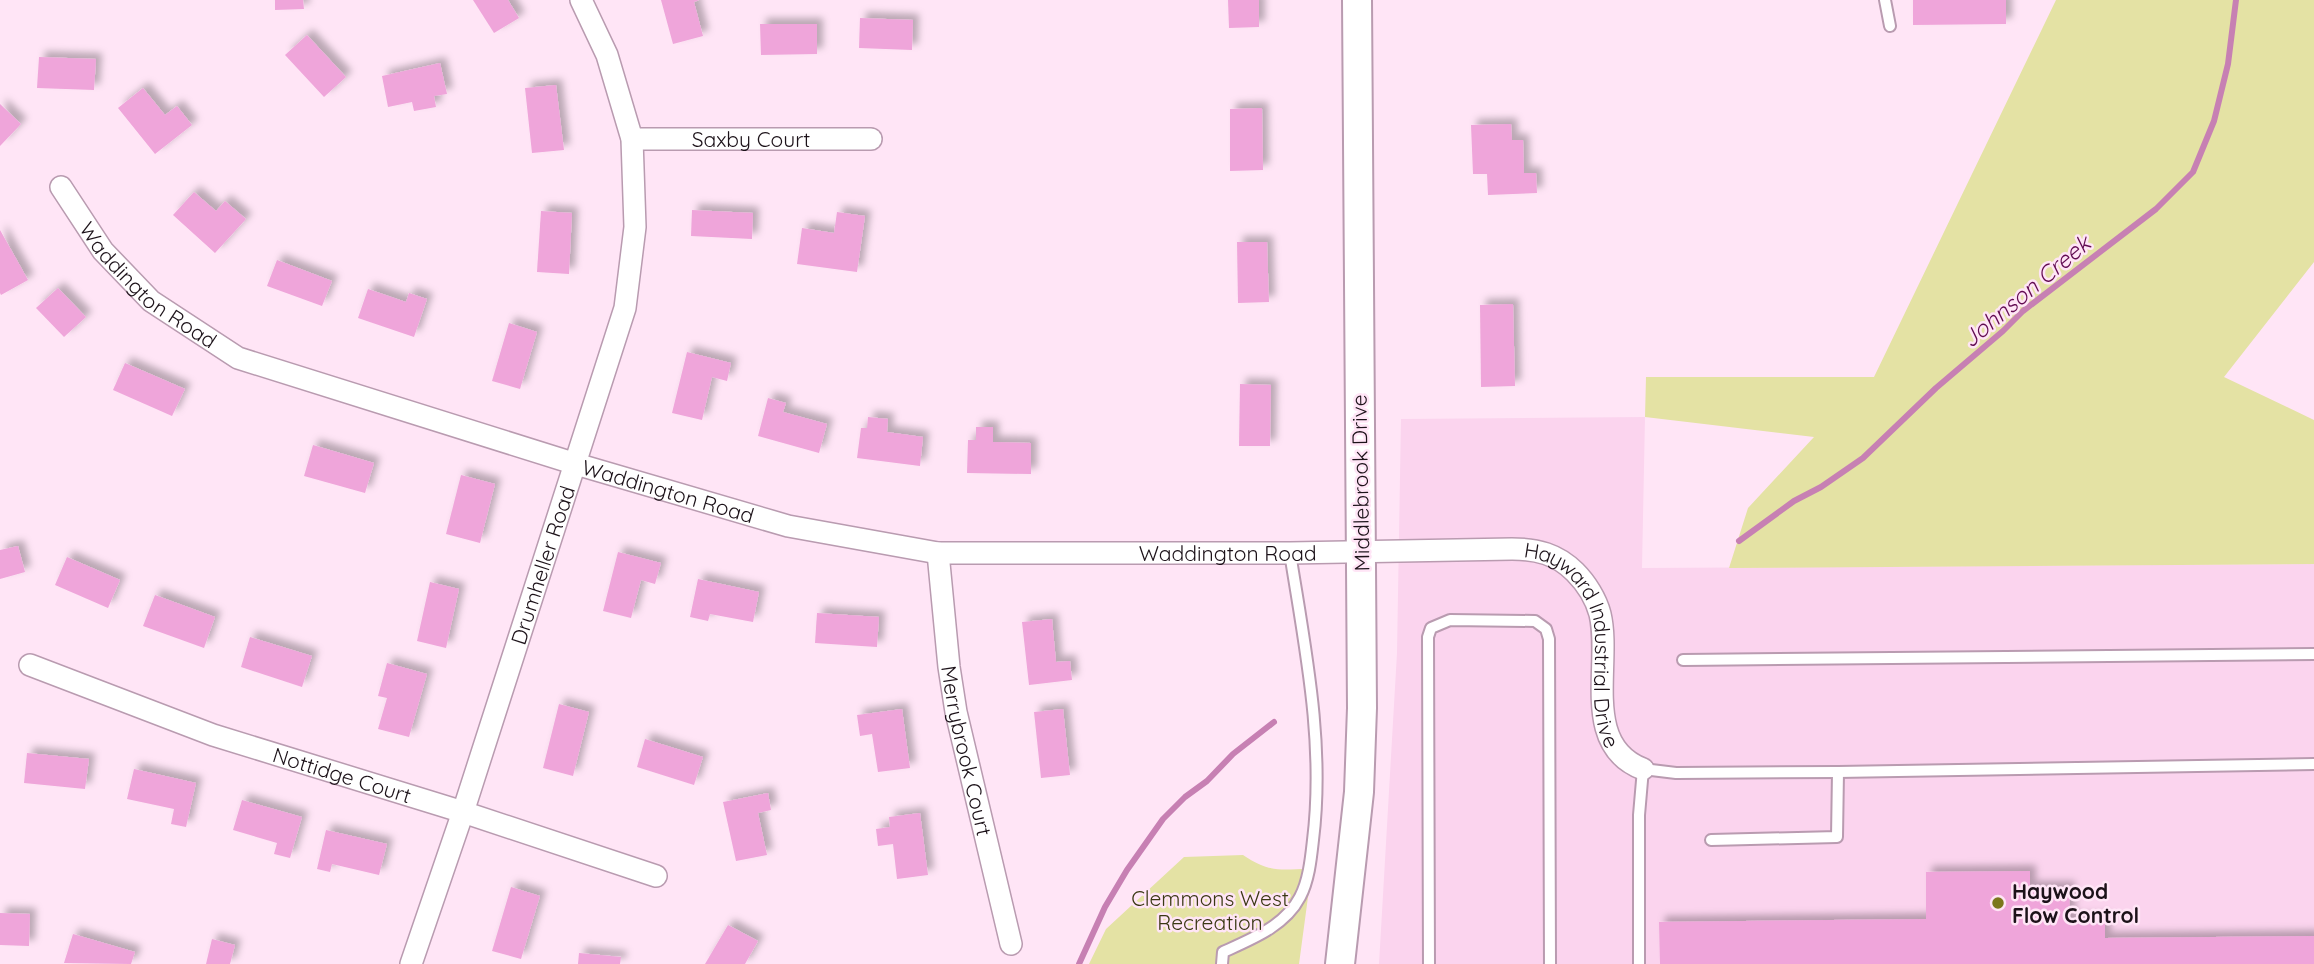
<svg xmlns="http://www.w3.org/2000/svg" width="2314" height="964" font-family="Quicksand,sans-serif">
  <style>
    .built { fill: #fbd4ee }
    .green { fill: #e4e2a4 }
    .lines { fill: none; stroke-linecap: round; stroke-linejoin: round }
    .stream { stroke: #c780b3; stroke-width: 6 }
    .building { fill: #efa5da; filter: url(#shadow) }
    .lane-casing { stroke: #b99bb0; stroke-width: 14 }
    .street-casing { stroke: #b99bb0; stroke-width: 24 }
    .secondary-casing { stroke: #b99bb0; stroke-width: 32 }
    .lane { stroke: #fff; stroke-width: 10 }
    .street { stroke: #fff; stroke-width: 21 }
    .secondary { stroke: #fff; stroke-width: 28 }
    .poi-dot { fill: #7b771c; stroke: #ffe5f6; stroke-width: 2.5 }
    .labels { text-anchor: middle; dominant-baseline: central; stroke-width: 5; stroke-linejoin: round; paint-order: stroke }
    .street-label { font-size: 21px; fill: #1c1219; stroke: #ffe5f6 }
    .poi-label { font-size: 21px; font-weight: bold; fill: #1c1219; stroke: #ffe5f6; text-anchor: start }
    .park-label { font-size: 21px; fill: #3a3813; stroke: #ffe5f6 }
    .water-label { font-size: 23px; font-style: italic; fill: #620b51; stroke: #ffe5f6 }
  </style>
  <defs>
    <filter id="shadow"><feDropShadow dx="6" dy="-6" stdDeviation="3.5" flood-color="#0004"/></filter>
  </defs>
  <rect width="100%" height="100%" fill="#ffe5f6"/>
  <path class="built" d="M1645,417l-3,151 672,-4v400h-935l18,-311 4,-234z"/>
  <g class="green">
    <path d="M2056,0h258v262l-90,115 90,43v144l-585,4 19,-60 66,-71 -169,-20 1,-40h228z"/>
    <path d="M1243,855c29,20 40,13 73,14l-8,28 -9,67h-210l17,-35 78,-72z"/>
  </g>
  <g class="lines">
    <g class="stream">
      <path d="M1739,541l55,-40 27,-14 42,-29 73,-70 67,-57 20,-20 133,-102 37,-37 21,-51 14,-57 8,-64"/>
      <path d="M1079,964l26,-57 22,-37 36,-51 22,-22 22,-16 26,-27 41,-32"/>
    </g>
  </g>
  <g class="building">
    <path d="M275,0h28l1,9 -29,1z"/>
    <path d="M473,0h35l11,18 -25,15z"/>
    <path d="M661,0h38l-5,2 9,34 -30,8z"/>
    <path d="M1228,0h31v27l-30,1z"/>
    <path d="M1913,0h93v24l-93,1z"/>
    <path d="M860,18l53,2 -1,30 -53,-2z"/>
    <path d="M760,24h57v30l-56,1z"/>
    <path d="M307,35l39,42 -22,20 -39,-42z"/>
    <path d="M39,57l57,2 -2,31 -57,-2z"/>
    <path d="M440,63l7,31 -13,2 2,11 -22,4 -2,-9 -24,5 -6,-31z"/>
    <path d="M556,85l8,65 -32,3 -7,-65z"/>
    <path d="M143,88l22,27 12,-9 15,19 -37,29 -37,-46z"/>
    <path d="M0,104l21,20 -21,22z"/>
    <path d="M1262,108l1,62 -33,1v-62z"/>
    <path d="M1511,124l1,16h11l1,33h12l1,20 -49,2 -1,-21h-14l-2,-49z"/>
    <path d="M194,192l22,19 9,-10 21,18 -31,34 -42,-38z"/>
    <path d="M692,210l61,3 -1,26 -61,-3z"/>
    <path d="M541,211l31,2 -3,61 -32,-2z"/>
    <path d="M837,212l28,4 -8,56 -60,-8 5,-36 32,5z"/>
    <path d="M0,230l28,50 -27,15 -1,-2z"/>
    <path d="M1237,242h30l2,60 -31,1z"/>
    <path d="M277,260l55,21 -10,25 -55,-20z"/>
    <path d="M58,288l28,29 -22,20 -28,-29z"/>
    <path d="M368,289l38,13 3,-9 18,6 -13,38 -56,-19z"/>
    <path d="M1513,304l2,82 -34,1 -1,-82z"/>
    <path d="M509,323l28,9 -17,57 -28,-8z"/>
    <path d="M687,352l44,11 -4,18 -15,-4 -10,43 -30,-7z"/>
    <path d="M125,363l60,26 -13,27 -59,-26z"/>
    <path d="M1240,384l31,1 -1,61h-31z"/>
    <path d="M768,398l18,5 -3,9 44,12 -8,29 -61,-17z"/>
    <path d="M868,417l20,2 -1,13 36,5 -3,29 -63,-8 4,-30h6z"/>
    <path d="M976,427h17v15l38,1v31l-64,-1 1,-33h8z"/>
    <path d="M313,445l61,18 -9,30 -61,-17z"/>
    <path d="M461,475l34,9 -15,59 -34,-9z"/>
    <path d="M18,546l7,26 -25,7v-29z"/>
    <path d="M618,552l43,11 -6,21 -14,-4 -10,38 -28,-7z"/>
    <path d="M67,557l53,23 -12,28 -53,-23z"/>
    <path d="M698,579l61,13 -6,30 -43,-8 -2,7 -18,-4z"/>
    <path d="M430,582l29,7 -13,59 -29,-7z"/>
    <path d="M155,595l60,22 -11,31 -61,-22z"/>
    <path d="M817,613l62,4 -2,30 -62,-4z"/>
    <path d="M1052,619l4,43 14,-1 2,19 -43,5 -7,-63z"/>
    <path d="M250,637l62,19 -10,31 -61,-20z"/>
    <path d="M387,663l40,11 -18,63 -31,-8 9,-31 -9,-2z"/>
    <path d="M559,704l30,8 -16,64 -30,-8z"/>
    <path d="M902,709l8,59 -32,4 -6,-38 -12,2 -3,-21z"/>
    <path d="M1063,709l7,66 -29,3 -7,-66z"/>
    <path d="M645,739l58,18 -9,28 -57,-18z"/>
    <path d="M27,753l62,6 -4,30 -61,-6z"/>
    <path d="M134,769l62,14 -10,44 -15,-3 3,-15 -47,-10z"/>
    <path d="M768,793l3,17 -13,3 9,42 -31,6 -13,-59z"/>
    <path d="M242,800l60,17 -12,41 -16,-4 3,-11 -44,-13z"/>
    <path d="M920,813l8,62 -31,4 -4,-35 -15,2 -2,-17 14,-2 -1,-10z"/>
    <path d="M326,830l61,14 -8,31 -47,-11 -2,8 -13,-3z"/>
    <path d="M2030,871v16h39l1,32h35v19l209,-2v28h-654l-1,-42 267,-3v-47z"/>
    <path d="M511,887l29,9 -19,63 -29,-8z"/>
    <path d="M0,913l30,1 -1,32 -29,-1z"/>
    <path d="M728,925l30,16 -13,23h-40z"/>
    <path d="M73,934l62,18 -4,12 -67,-1z"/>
    <path d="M212,939l23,6 -5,19h-24z"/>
    <path d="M579,953l42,4 -1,7h-42z"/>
  </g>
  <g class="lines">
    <g class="lane-casing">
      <g id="lane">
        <path d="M1885,0l5,26"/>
        <path d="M1683,660l631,-6"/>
        <path d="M1711,840l126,-3 1,-65"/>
        <path d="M1222,964l1,-12c29,-13 62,-26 77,-55 9,-17 11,-39 13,-57 12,-97 -8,-192 -23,-287"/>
        <path d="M1429,964l-1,-327 3,-9 19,-8 85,1 11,8 3,10 1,325"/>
        <path d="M1639,964v-149l4,-46 33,4 162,-1 476,-8"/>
      </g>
    </g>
    <g class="street-casing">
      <g id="street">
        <path id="s1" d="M632,139h239"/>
        <path id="s2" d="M61,187l42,64 48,50 87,57 338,106 212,62 150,27h352l222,-4c25,0 45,5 63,23 11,11 21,27 25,42 12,50 -20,131 43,155"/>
        <path id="s3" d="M938,553l11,114 7,45 55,232"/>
        <path id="s4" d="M30,665l183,70 250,77 193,64"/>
        <path id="s5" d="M411,964l52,-152 162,-504 10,-81 -3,-88 -25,-84 -26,-55"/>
      </g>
    </g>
    <g class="secondary-casing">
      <path id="secondary" d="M1340,964l19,-172 3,-84 -5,-708"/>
    </g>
    <use href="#lane" class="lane"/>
    <use href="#street" class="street"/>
    <use href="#secondary" class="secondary"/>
  </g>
  <circle class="poi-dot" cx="1998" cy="903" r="7"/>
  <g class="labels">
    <g class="street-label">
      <text stroke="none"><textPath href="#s1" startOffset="119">Saxby Court</textPath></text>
      <text stroke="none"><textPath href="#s2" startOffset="133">Waddington Road</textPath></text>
      <text transform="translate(1360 483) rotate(-91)">Middlebrook Drive</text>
      <text stroke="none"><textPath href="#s2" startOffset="700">Waddington Road</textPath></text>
      <text stroke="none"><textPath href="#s2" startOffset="1267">Waddington Road</textPath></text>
      <text stroke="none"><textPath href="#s5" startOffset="420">Drumheller Road</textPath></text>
      <text stroke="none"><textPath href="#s2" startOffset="1684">Hayward Industrial Drive</textPath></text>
      <text stroke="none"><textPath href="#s3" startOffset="200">Merrybrook Court</textPath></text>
      <text stroke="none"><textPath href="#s4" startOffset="331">Nottidge Court</textPath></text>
    </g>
    <g class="poi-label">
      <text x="2012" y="891">Haywood<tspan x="2012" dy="24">Flow Control</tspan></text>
    </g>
    <g class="park-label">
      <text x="1210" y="898">Clemmons West<tspan x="1210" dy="24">Recreation</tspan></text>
    </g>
    <g class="water-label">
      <text transform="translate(2026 291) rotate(-40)">Johnson Creek</text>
    </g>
  </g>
</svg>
